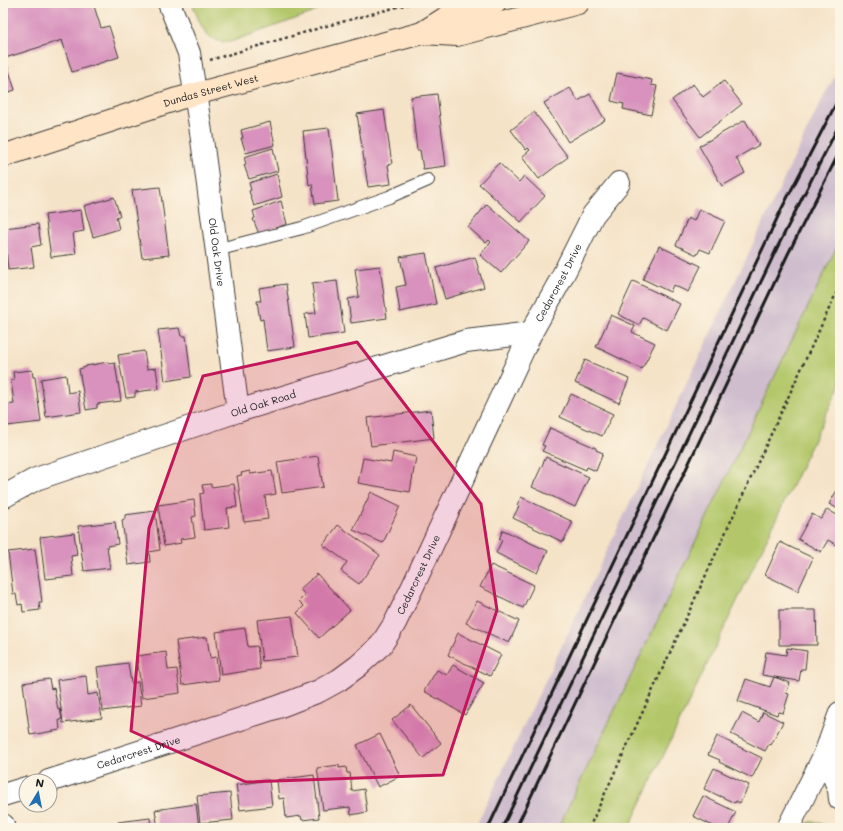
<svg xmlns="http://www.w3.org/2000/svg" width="843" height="831" font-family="Mali,sans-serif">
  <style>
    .industrial { fill: #cfbdce }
    .green { fill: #b3c76b; stroke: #687244 }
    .building { fill: #d892bd }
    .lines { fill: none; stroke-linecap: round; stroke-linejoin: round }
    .lane-casing { stroke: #3d3a36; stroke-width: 14 }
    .street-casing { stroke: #3d3a36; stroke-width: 24 }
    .secondary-casing { stroke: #3d3a36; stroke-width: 24 }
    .path { stroke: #3d3a36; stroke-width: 2.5; stroke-dasharray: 3 3; stroke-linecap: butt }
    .lane { stroke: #fff; stroke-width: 12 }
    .street { stroke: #fff; stroke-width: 22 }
    .secondary { stroke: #ffe4c6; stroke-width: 22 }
    .rail { stroke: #1c1c1c; stroke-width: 3 }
    .marked { fill: #c2185b; fill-opacity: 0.2; stroke: #c2185b; stroke-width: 3; stroke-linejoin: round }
    .labels { text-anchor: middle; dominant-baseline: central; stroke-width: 3; stroke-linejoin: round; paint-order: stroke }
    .street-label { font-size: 10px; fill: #1c1c1c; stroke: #fcf5e5 }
  </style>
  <rect width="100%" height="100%" fill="#fcf5e5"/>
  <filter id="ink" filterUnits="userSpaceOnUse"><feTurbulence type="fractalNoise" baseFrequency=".025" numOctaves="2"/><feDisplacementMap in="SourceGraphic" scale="8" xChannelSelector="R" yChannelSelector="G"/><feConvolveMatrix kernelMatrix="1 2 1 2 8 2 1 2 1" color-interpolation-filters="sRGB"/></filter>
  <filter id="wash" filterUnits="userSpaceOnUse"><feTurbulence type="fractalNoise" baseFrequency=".012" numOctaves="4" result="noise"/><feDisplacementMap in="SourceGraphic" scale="16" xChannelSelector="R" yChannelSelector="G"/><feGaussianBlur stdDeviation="0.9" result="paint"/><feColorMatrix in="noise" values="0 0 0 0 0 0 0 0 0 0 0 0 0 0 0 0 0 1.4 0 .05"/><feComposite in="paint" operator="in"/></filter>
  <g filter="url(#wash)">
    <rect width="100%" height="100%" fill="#f5e3c8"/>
    <path class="industrial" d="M840,68v172l-282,588h-83l348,-731z"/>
    <g class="green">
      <path d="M192,3h136l-16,10 -82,29c-26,2 -30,-20 -38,-39z"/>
      <path d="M840,240v145l-211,443h-71z"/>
      <path d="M814,821l11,4 3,3h-24l4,-5z"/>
    </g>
    <g id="blocks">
      <g class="building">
        <path d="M3,3h90l8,25 8,-2 10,31 -47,15 -10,-32 -57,18 10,32 -12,4z"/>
        <path d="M617,73l35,7 -1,5 6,1 -6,29 -28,-6 1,-5 -13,-3z"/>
        <path d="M724,81l18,23 -42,33 -28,-37 21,-16 10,13z"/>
        <path d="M570,88l8,13 12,-7 15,26 -37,22 -24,-39z"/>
        <path d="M437,94l9,72 -23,3 -3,-19h-3l-6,-53z"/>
        <path d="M384,110l8,54 -4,1 3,19 -23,3 -11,-73z"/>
        <path d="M534,112l34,45 -29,22 -17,-22 8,-7 -2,-2 -2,2 -15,-20z"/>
        <path d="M745,120l14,25 -23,13 9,15 -23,13 -23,-40z"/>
        <path d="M270,122l5,23 -29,8 -5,-15h2l-2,-8z"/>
        <path d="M329,128l9,73 -23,3 -3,-20 -3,1 -6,-54z"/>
        <path d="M273,148l5,23 -29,8 -5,-14 2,-1 -2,-7z"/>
        <path d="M499,163l20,19 5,-6 21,20 -24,26 -42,-38z"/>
        <path d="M277,174l5,23 -28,9 -5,-15 2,-1 -2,-7z"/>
        <path d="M160,187l9,68 -27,3 -10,-68z"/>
        <path d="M114,197l6,19 -4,1 3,12 -26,8 -9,-31z"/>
        <path d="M281,201l6,23 -28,10 -6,-15 2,-1 -2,-7z"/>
        <path d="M487,204l42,37 -28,32 -21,-18 11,-13 -2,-2 -3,3 -18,-16z"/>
        <path d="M699,209l26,12 -15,32 -10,-4 -3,6 -21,-10 12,-27 6,3z"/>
        <path d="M81,210l3,21 -11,2 3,21 -25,3 -6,-42z"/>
        <path d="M38,224l3,21 -10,2 3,20 -26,3 -4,-42z"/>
        <path d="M659,246l42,20 -13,26 -15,-7 -3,7 -27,-13z"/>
        <path d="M426,253l10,51 -36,8 -4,-25 10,-2 -6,-28z"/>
        <path d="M475,257l9,30 -39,12 -9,-31z"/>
        <path d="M380,266l7,52 -36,5 -3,-24 11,-2 -4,-28z"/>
        <path d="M337,281l7,52 -36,5 -3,-24 11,-1 -4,-29z"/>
        <path d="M633,281l47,23 -13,26 -24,-12 -4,7 -21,-11z"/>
        <path d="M286,284l9,63 -28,4 -4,-32 -3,1 -3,-19h4l-2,-13z"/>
        <path d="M611,315l24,11 -3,6 23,11 -13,26 -46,-22z"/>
        <path d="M179,328l2,8h5l5,41 -26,4 -7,-51z"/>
        <path d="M144,351l3,18 9,-1 3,21 -24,3v5l-9,1 -8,-43z"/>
        <path d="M585,360l44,19 -10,24 -44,-20z"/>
        <path d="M108,362l1,2 6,-1 6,38 -24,3v4l-11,2 -7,-41 7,-2v-1z"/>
        <path d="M32,370l1,7h2l6,45 -34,4 -3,-21 10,-1 -3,-24h3l-1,-8z"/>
        <path d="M66,375l2,18 10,-2 3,21 -35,5 -5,-38z"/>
        <path d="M571,394l42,20 -11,22 -42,-19z"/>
        <path d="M431,410l3,28 -63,8 -4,-28z"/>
        <path d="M550,428l46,20v2l7,3 -7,18 -9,-4 -1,3 -44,-19 3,-5 -3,-1z"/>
        <path d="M393,452l23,5 -6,35 -52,-9 5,-25 28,5z"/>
        <path d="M318,456l5,31 -41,6 -5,-31z"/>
        <path d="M546,457l43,20 -14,30 -43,-20z"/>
        <path d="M250,471v3l22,-3 4,23 -11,2 3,23 -24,3 -7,-46 5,-1 -1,-2z"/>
        <path d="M211,484v3l23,-3 3,23 -10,1 2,19 -25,3 -4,-36 4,-1 -2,-8z"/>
        <path d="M840,485v25l-11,-6z"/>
        <path d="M371,492l29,14 -17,37 -30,-13z"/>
        <path d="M521,497l52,25 -10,20 -50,-24 6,-12 -2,-1z"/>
        <path d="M194,500l2,16 -4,1 3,20 -15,2 1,4 -17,3 -6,-41z"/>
        <path d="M827,509l13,8v30l-12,-7 -7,12 -23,-13 14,-25 9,5z"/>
        <path d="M155,511l5,39 -11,2 1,10 -22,3 -6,-45 3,-1v-4z"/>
        <path d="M115,522l3,22 -11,2 3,22 -26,3 -6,-45z"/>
        <path d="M338,525l42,30 -21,29 -18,-13 6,-9 -24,-17z"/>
        <path d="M503,530l45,21 -11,22 -41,-20 6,-13 -3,-1z"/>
        <path d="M74,533l3,22 -6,1 2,20 -28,3 -5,-42z"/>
        <path d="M780,542l33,16 -15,33 -33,-16z"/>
        <path d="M35,549l7,53h-3l1,8 -17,2 -1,-8 -4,1 -2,-11h-3l-5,-42z"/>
        <path d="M491,565l43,20 -11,23 -43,-21z"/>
        <path d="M317,574l33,36 -31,28 -22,-25 7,-7 -5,-5 6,-6 -5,-6z"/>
        <path d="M477,601l42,20 -10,22 -43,-20z"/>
        <path d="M779,610h37l1,35h-38z"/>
        <path d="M292,616l6,41 -36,4 -5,-41z"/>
        <path d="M245,628l3,19 9,-1 3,23 -39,6 -5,-43z"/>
        <path d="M458,633l43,22 -11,21 -42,-21z"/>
        <path d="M207,637l3,21 6,-1 3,23 -37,5 -6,-44z"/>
        <path d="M787,648l20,3 -2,18h-4l-2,12 -37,-6 4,-23 20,3z"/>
        <path d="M166,652l2,18 9,-1 3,24 -38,5 -5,-42z"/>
        <path d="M128,663l3,20 7,-1 3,24 -38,5 -6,-44z"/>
        <path d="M453,665l31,18 -19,32 -41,-24 13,-21 10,5z"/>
        <path d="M86,676l2,19 10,-2 4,25 -39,5 -6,-43z"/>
        <path d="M774,677l16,6 -4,10 3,1 -6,19 -5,-1 -1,3 -39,-14 8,-22 24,8z"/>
        <path d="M49,679l2,10 3,-1 4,22 2,-1 2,10 -3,1 1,10 -30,5 -7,-52z"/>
        <path d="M411,705l30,38 -18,15 -31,-38z"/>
        <path d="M763,712l20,10 -12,23 -2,-1 -4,7 -34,-17 11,-21 17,9z"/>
        <path d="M380,734l20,42 -22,11 -21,-42z"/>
        <path d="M717,736l45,22 -10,20 -33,-16 1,-2 -12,-5z"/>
        <path d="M339,765v3l7,-1 1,6h3l2,18 12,-2 3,23 -16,3 -1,-8 -27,3 -6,-42z"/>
        <path d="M714,768l35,17 -9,18 -4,-2 -1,2 -31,-14z"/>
        <path d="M314,775l5,43 -17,2 -1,-4 -15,2 -2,-20 -5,1 -2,-19z"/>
        <path d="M269,780l3,26 -32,4 -4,-25z"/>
        <path d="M230,793l3,27 -33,3 -3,-27z"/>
        <path d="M703,796l33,16 -8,16h-11l-24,-12z"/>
        <path d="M196,804l3,24h-41l-3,-18z"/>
        <path d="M150,818l1,10h-32l-1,-6z"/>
        <path d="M690,824l9,4h-11z"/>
      </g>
    </g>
  </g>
  <g filter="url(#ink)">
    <use href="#blocks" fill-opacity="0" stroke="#3d3a36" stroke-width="1"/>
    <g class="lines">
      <g class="lane-casing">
        <path id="lane" d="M216,250l86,-22 87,-31 39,-17"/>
      </g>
      <g class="street-casing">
        <g id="street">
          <path id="s1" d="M169,3l20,50 12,79 37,279"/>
          <path id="s2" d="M3,497l33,-18 202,-68 228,-70 65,-8"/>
          <path d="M835,753l-10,1 14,36 1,9"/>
          <path id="s3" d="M49,781l229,-74 41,-16 20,-11 19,-14 23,-21 14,-22 18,-37 118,-253 29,-52 33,-66 26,-32"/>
          <path d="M3,795l23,-7"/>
          <path d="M3,825v3"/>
          <path d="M788,828l37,-74 15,-41"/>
        </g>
      </g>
      <g class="secondary-casing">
        <g id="secondary">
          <path d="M422,33l35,2 121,-32"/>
          <path id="s4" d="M3,156l174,-57 245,-66 30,-19 43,-11"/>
        </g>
      </g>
      <g class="path">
        <path d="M210,60l113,-33 89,-24"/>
        <path d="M589,828l251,-543"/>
      </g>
      <use href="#lane" class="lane"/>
      <use href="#street" class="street"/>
      <use href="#secondary" class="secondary"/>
      <g class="rail">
        <path d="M488,828l294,-620 58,-112"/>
        <path d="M502,828l275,-580 63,-125"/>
        <path d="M516,828l272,-574 52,-103"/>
      </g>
    </g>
  </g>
  <path class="marked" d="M357,342l124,162 16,106 -54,165 -197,7 -115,-51 18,-203 54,-152z"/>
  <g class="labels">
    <g class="street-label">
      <text stroke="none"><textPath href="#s4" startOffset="218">Dundas Street West</textPath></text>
      <text stroke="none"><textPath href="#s1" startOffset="255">Old Oak Drive</textPath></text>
      <text stroke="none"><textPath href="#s3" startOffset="766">Cedarcrest Drive</textPath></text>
      <text stroke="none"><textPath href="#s2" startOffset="277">Old Oak Road</textPath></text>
      <text stroke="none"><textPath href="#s3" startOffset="442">Cedarcrest Drive</textPath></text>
      <text stroke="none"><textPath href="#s3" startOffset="94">Cedarcrest Drive</textPath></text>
    </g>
  </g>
  <rect width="843" height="831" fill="none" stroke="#fcf5e5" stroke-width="16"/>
  <g transform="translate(38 793) rotate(10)"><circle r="19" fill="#fcf5e5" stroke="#a29e95"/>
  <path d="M0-3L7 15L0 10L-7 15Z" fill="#1f6fb2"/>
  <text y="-6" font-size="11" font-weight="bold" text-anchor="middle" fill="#1c1c1c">N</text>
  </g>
</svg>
